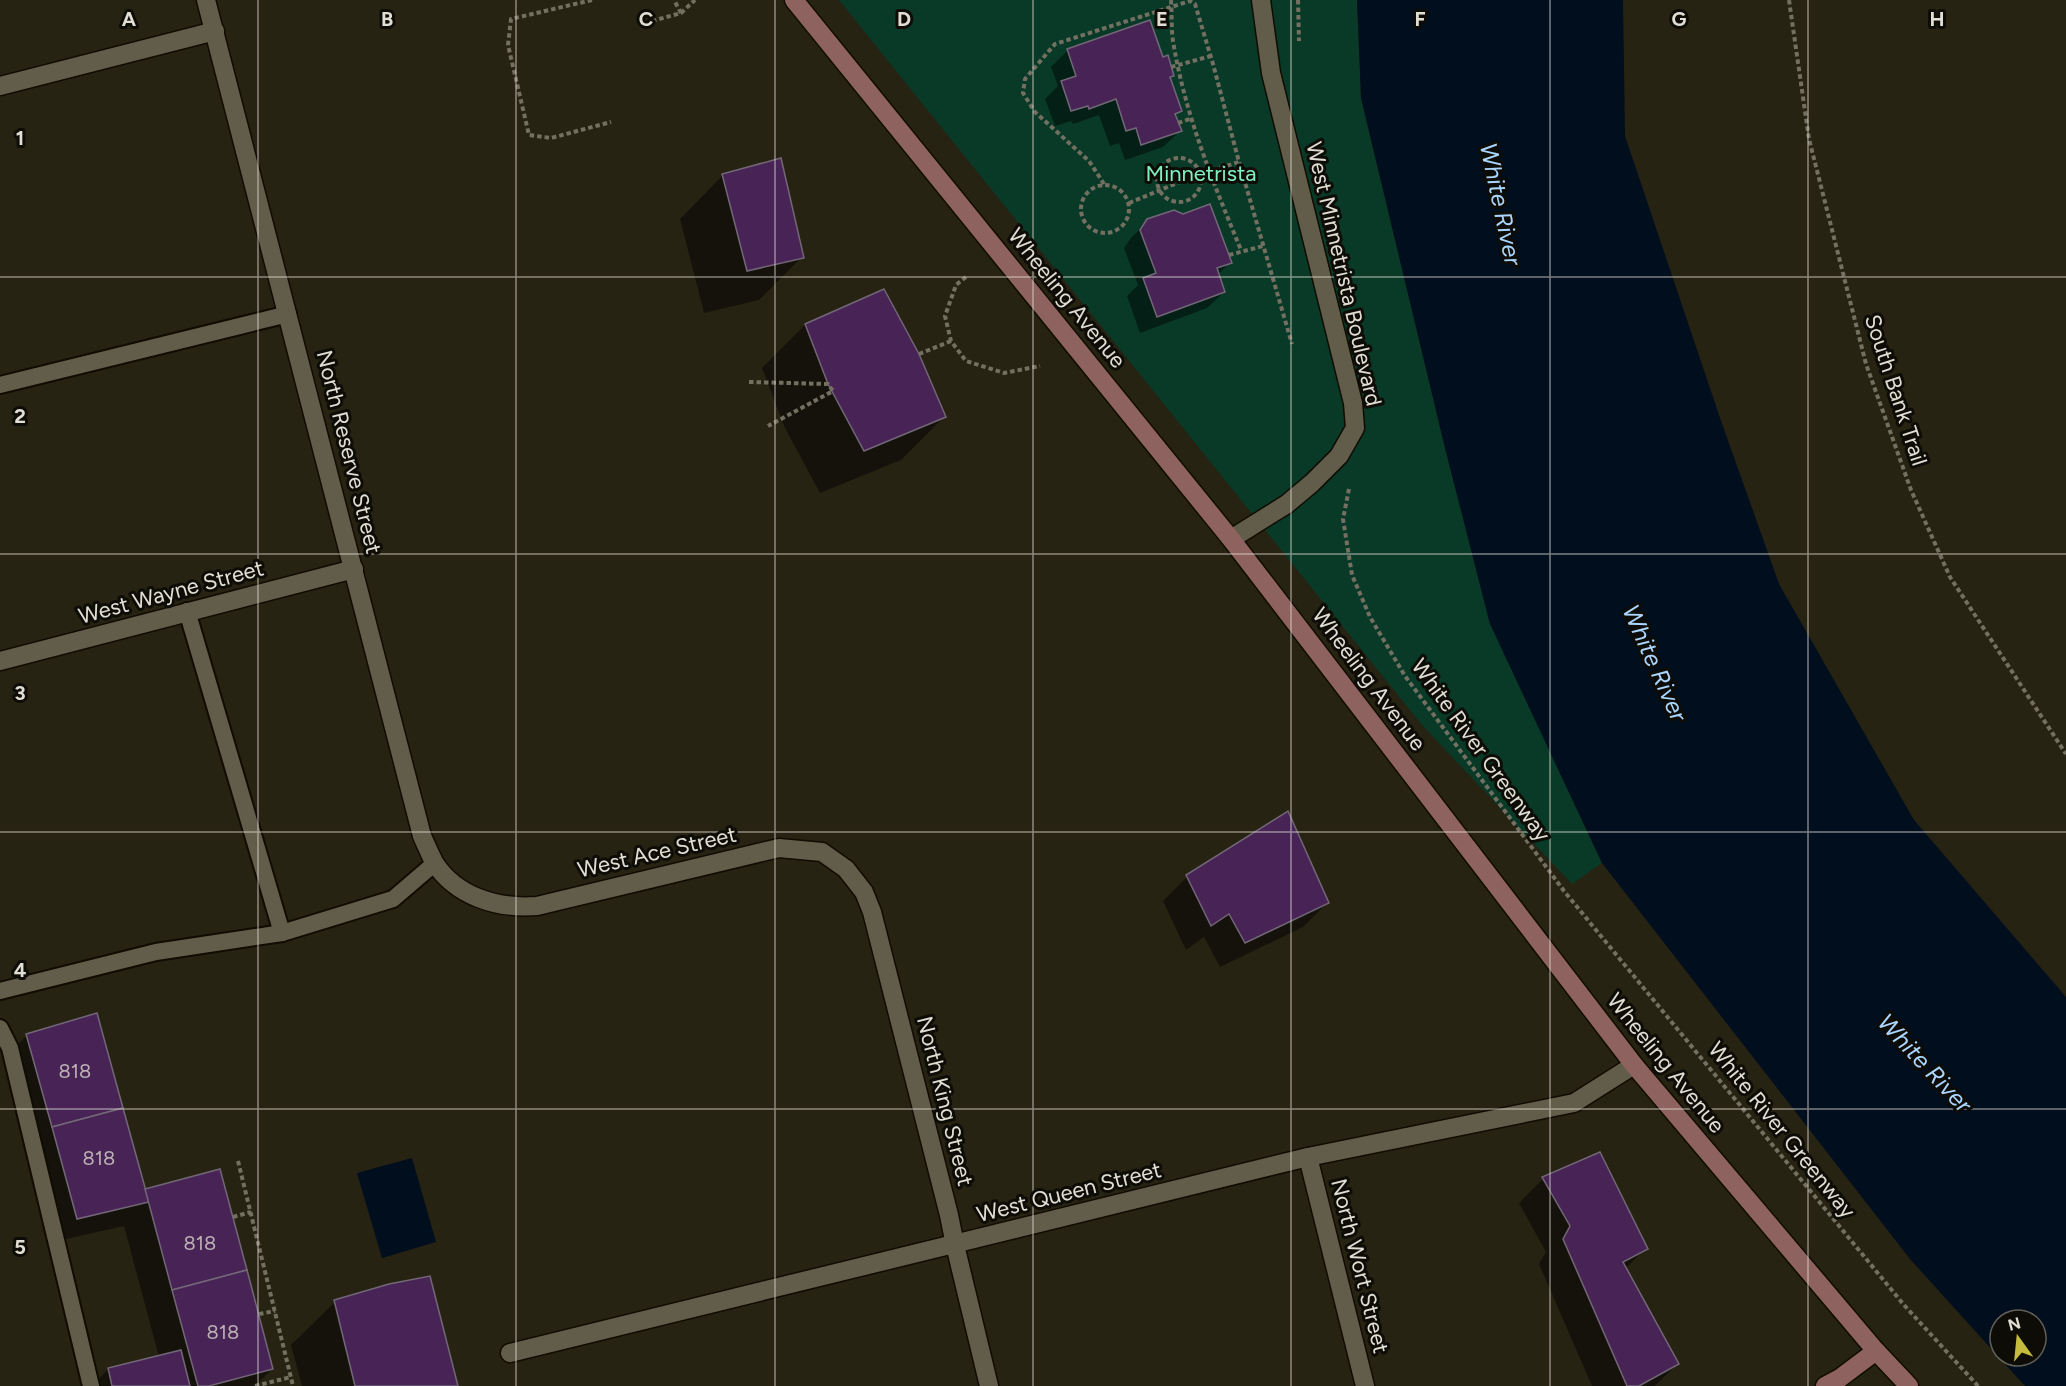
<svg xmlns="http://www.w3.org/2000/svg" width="2066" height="1386" font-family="Figtree,sans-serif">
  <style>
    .green { fill: #093a28 }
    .water { fill: #010e1d; fill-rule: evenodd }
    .shadow { fill: #0007 }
    .building { fill: #482456; stroke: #726777; stroke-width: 1.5 }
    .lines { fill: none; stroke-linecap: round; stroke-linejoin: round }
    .lane-casing { stroke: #100c01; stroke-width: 20 }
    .street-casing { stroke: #100c01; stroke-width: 21 }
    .secondary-casing { stroke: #100c01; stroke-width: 21 }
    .path { stroke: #737062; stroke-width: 4; stroke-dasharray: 4.5 3; stroke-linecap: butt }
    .lane { stroke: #625d4b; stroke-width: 16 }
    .street { stroke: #625d4b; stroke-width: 18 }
    .secondary { stroke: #8e625e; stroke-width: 18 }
    .grid { fill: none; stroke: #e1ded4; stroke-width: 1.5; stroke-opacity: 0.55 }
    .labels { text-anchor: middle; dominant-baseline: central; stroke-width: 6; stroke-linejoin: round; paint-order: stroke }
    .number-label { font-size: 20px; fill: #bbb0b4 }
    .park-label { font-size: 22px; fill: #81f0bf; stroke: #0e0c06 }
    .street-label { font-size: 22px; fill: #e1ded4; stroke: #0e0c06 }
    .water-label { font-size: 24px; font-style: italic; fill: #a9d5ff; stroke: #0e0c06 }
    .grid-label { font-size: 20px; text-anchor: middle; font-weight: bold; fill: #e1ded4; stroke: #0e0c06; stroke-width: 6; stroke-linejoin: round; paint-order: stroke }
  </style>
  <rect width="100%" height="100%" fill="#272313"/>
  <path class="green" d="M839,0h518l4,98 84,350 45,175 112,240 -30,21 -150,-159z"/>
  <g class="water">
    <path d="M1357,0h266l2,136 95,282 59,166 135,236 152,177v389h-41l-115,-127 -308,-396 -112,-239 -45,-176 -84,-350zM2000,1320h36v36h-36z"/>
    <path d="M412,1158l24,84 -54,16 -25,-85z"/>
  </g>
  <g class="shadow">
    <path d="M1068,50l94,9 10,16 -3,4 11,32 -5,5 5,15 -17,16 -38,13 -6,-17 -9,3 -11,-31 -26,9 -2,-3 -16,5 -10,-27 13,-13 -7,-19z"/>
    <path d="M723,175l79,82 -43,43 -55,13 -24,-94z"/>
    <path d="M1148,221l82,41 -12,13 6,17 -17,16 -67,25 -13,-37 11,-11 -14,-37 7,-10z"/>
    <path d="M884,291l60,126 -43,43 -81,33 -35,-65 -23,-60 43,-43z"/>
    <path d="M1187,877l140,26 -24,24 -83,40 -16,-30 -18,13 -23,-49z"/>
    <path d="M27,1035l117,156 128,178 -17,17h-163l16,-17 51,-12 -35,-131 -71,16 -50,-182z"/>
    <path d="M1543,1179l103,69 -21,21 52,95 -22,22h-63l-53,-122 7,-12 -27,-49z"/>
    <path d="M335,1302l121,84h-154l-11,-41z"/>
  </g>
  <g class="building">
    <path d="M1150,20l13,37 5,-2 6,21 -4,1 12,34 -7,3 7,17 -41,14 -5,-17 -10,3 -10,-32 -27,10 -1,-3 -17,5 -10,-30 15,-5 -9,-27z"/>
    <path d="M781,158l23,100 -57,13 -25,-97z"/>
    <path d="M1210,204l22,59 -15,5 8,24 -68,25 -14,-39 13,-5 -16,-43 7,-11 27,-9 9,4z"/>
    <path d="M884,289l35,65 27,63 -82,34 -36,-67 -23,-60z"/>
    <path d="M1288,811l41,92 -84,40 -16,-29 -18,12 -25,-51z"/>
    <path d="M97,1013l26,95 -71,19 -26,-93z"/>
    <path d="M123,1108l26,94 -72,17 -25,-92z"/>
    <path d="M1600,1152l48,97 -25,13 56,102 -40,22h-12l-64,-147 7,-13 -28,-49z"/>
    <path d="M220,1169l27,101 -75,20 -27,-101z"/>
    <path d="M247,1270l26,99 -64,17h-11l-26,-96z"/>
    <path d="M430,1276l28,110h-103l-21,-86 55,-16z"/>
    <path d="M181,1350l9,36h-78l-4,-18z"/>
  </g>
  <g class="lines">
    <g class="lane-casing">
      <g id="lane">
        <path d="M0,385l288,-71"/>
        <path d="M187,611l95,322"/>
        <path d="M0,991l156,-39 126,-19 111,-34 42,-36"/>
        <path d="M0,1028l10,20 81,338"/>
      </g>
    </g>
    <g class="street-casing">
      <g id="street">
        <path d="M206,0l216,836c4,9 8,18 12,26 22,35 64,47 103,44l242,-58 43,4 24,17 18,23 8,20 77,303 6,30 34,141"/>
        <path d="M0,86l215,-55"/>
        <path d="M1231,539l56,-35 25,-21 27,-27 16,-28 -2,-25 -82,-330 -10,-73"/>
        <path d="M0,661l354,-92"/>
        <path d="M1308,1157l57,229"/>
        <path d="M510,1353l798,-196 266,-54 60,-38"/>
      </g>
    </g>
    <g class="secondary-casing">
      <g id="secondary">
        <path d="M794,0l437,539 403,526 242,286 33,35"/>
        <path d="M1825,1386l15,-8 36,-27"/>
      </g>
    </g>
    <g class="path">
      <path d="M592,0l-81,19 -3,26 21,90 22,3 60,-16"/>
      <path d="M1171,0c1,14 0,28 2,41 12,74 40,141 68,209"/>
      <path d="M1298,0l1,41"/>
      <path d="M1789,0l20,139 57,225 45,126 39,87 116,177"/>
      <path d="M681,13l14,-13"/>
      <path d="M652,21l29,-8 -7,-13"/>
      <path d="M1171,67l40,-11"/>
      <path d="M1178,123l12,-4"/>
      <circle cx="1179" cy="180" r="22"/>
      <path d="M1104,184l-15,-23 -54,-49 -12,-19 2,-14 30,-35 135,-43 5,3 18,60 26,98 53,182"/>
      <circle cx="1105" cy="209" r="24"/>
      <path d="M1129,203l70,-29 40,-12"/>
      <path d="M1229,255l34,-9"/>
      <path d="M966,277l-10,8 -11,31 6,25 15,20 38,12 36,-7"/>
      <path d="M919,354l32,-13"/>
      <path d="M749,382l79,2 5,7 -65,35"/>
      <path d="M1349,489l-6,30 9,56 18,42 35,59 159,215 340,414 74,81"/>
      <path d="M238,1161l55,225"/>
      <path d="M233,1217l18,-5"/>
      <path d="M259,1314l16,-3"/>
      <path d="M255,1386l36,-9"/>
    </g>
    <use href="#lane" class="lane"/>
    <use href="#street" class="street"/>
    <use href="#secondary" class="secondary"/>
  </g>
  <path class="grid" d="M258,0v1386M516,0v1386M775,0v1386M1033,0v1386M1291,0v1386M1550,0v1386M1808,0v1386M0,277h2066M0,554h2066M0,832h2066M0,1109h2066"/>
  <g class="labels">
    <g class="number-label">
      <text x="75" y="1071">818</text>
      <text x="99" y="1158">818</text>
      <text x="200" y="1243">818</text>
      <text x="223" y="1332">818</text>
    </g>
    <g class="park-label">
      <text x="1201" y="173">Minnetrista</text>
    </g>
    <g class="street-label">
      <text transform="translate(1344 274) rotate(77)">West Minnetrista Boulevard</text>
      <text transform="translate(1067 298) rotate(51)">Wheeling Avenue</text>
      <text transform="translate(1896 390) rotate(72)">South Bank Trail</text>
      <text transform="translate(349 452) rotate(76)">North Reserve Street</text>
      <text transform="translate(171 592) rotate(-15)">West Wayne Street</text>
      <text transform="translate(1369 679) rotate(53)">Wheeling Avenue</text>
      <text transform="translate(1481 750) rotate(54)">White River Greenway</text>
      <text transform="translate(657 852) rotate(-13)">West Ace Street</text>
      <text transform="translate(1666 1063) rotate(51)">Wheeling Avenue</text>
      <text transform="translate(945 1101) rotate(76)">North King Street</text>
      <text transform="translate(1782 1130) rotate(51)">White River Greenway</text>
      <text transform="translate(1069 1192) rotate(-14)">West Queen Street</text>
      <text transform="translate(1360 1266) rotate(76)">North Wort Street</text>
    </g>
    <g class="water-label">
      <text transform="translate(1501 204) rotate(78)">White River</text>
      <text transform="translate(1655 663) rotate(66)">White River</text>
      <text transform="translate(1925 1063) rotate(47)">White River</text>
    </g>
  </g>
  <g class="grid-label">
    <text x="129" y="26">A</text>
    <text x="387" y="26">B</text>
    <text x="646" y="26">C</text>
    <text x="904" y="26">D</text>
    <text x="1162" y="26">E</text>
    <text x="1420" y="26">F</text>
    <text x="1679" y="26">G</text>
    <text x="1937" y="26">H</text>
    <text x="20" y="145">1</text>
    <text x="20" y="423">2</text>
    <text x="20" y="700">3</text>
    <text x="20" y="977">4</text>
    <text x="20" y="1254">5</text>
  </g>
  <g transform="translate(2018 1338) rotate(345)"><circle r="28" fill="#0e0c06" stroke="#626058" stroke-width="1.5"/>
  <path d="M0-4.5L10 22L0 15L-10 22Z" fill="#c5bc3d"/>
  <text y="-9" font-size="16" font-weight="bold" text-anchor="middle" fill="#e1ded4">N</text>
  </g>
</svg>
